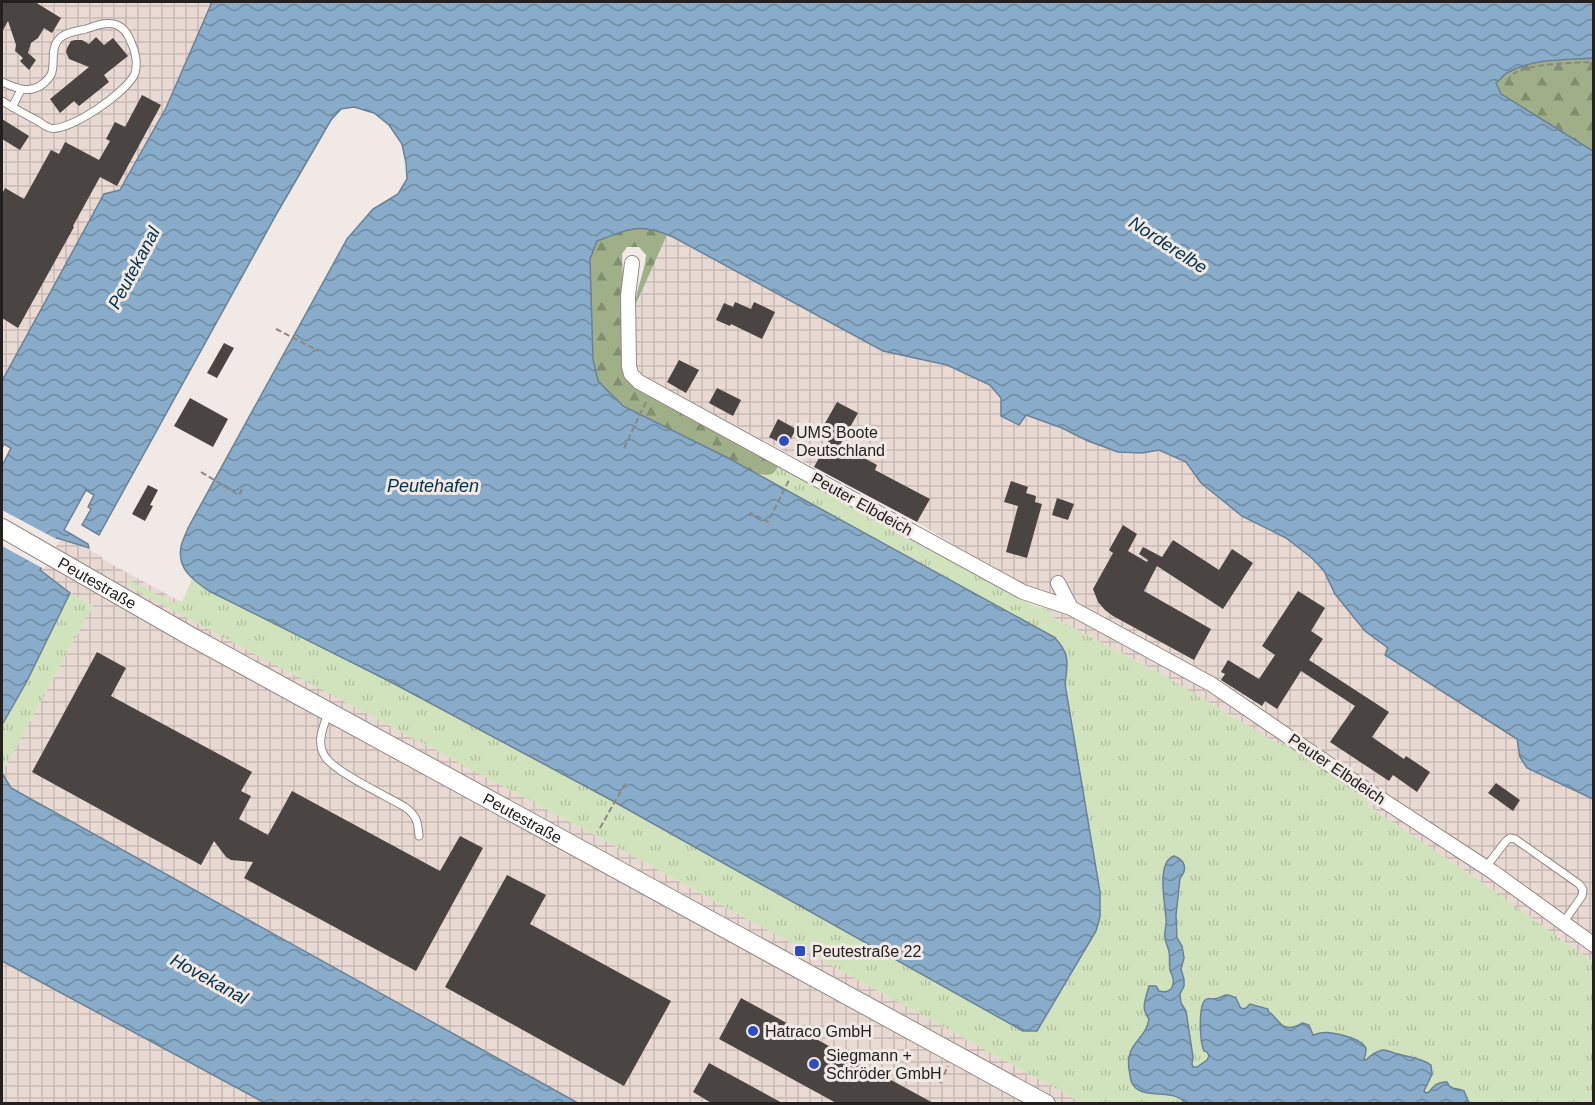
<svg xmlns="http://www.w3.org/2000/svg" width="1595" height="1105" font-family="Helvetica,sans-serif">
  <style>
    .industrial { fill: url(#industrial-grid) }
    .grass { fill: url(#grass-tufts) }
    .forest { fill: url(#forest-firs) }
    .water { fill: url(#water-waves); stroke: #6a8296; stroke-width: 1.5 }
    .pier { fill: #f1e9e6 }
    .building { fill: #4a4442 }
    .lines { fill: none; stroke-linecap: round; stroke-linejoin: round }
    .service-casing { stroke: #928b88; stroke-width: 9 }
    .minor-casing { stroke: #928b88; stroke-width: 16 }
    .tertiary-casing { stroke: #928b88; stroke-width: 20 }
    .path { stroke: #8d8785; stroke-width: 2; stroke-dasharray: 6 3; stroke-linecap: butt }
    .service { stroke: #fff; stroke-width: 7 }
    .minor { stroke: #fff; stroke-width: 14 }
    .tertiary { stroke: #fff; stroke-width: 18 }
    .poi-dot { fill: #2e4dbd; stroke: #f1e9e6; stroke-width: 2 }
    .labels { text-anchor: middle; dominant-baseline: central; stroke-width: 6; stroke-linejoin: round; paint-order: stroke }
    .poi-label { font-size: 16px; fill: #23201f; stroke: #f1e9e6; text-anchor: start }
    .street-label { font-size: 16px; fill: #23201f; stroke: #f1e9e6 }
    .water-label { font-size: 18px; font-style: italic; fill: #01314d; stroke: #f1e9e6 }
  </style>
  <defs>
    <pattern id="industrial-grid" width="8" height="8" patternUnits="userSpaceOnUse" patternTransform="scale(1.5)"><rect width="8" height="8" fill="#e9d9d3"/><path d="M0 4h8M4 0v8" fill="none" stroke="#c8bab5"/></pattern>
    <pattern id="grass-tufts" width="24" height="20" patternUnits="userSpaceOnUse" patternTransform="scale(1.5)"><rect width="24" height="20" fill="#d1e3bc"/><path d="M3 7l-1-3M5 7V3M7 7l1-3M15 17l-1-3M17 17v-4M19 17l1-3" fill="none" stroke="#b3c2a1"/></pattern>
    <pattern id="forest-firs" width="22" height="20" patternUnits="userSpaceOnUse" patternTransform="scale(1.5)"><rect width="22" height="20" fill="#9fb089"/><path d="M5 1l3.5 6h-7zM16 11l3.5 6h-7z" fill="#818f6f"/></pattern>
    <pattern id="water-waves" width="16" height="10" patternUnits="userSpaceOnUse" patternTransform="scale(1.5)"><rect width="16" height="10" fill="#88acc9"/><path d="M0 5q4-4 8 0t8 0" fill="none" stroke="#6f8ca3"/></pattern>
  </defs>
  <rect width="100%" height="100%" fill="#f1e9e6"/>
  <g class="industrial">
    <path d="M2,2h210l-46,106 -45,80 -98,154 -21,39z"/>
    <path d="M667,235l216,115 64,15 43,20 11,13v18l18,8 6,-9 37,13 26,13 30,11 24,1 17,-3 27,12 15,21 41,33 44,22 26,20 12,13 11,23 30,37 24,17 -4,7 132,84 3,18 7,11 66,31v163l-106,-76 -117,-79 -5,-11 -78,-52 -10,-1 -119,-71 -106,-55 -1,-6 -6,-3 -20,-23 -65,-36 -43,-27 -274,-146 -6,-9 -2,-61z"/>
    <path d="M57,537l31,12 14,8v2l79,43 -4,10 416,222 489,269h-504l-567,-315 -9,-15 91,-167 -23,-13 -30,-23z"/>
    <path d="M2,961l81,43 182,99h-263z"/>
  </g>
  <g class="grass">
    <path d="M778,466l241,133 13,6 13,3 6,3 1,6 106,55 119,71 10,1 78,52 5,11 117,79 106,76v141h-124l-5,-12c-9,-4 -20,-5 -30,-6l-5,7 -3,1 -14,-37c-20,-1 -28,-12 -46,4l-2,-1 2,-8 -53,-16 -15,-11 -5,3h-7l-7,-4 -6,-9 -8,-7 -22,2 -20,-14 -10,4 -5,-1 -6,9 -2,28 2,13 5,4 2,3 -2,5 -10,8 -4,-1 -1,-3 1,-7 -7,-46 -5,-8 -1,-9 4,-8v-7l-3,-10 3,-11 -2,-12 -5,-8 -1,-22 4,-38c7,-8 6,-14 -2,-20l-15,17 4,47 -3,16 5,14 1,19 4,10 -1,6 -5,4 -5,1 -4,-1 -15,22 5,6 -1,7 -4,7 1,60c15,0 32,-2 41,10h-104l-489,-269 -449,-239 -17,-12 2,-3 47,24 2,-4 4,2 10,-23 17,12 180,90 222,119 412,231h14l59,-100 4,-14 -35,-233c3,-19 4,-33 -11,-47l-297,-163c10,1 17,3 21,-8z"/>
    <path d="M70,593l23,13 -91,167v-48l25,-44z"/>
  </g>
  <g class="forest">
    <path d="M1593,58v93l-93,-57 -4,-11c4,-3 7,-8 11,-10 25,-15 59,-13 86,-15z"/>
    <path d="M643,227l24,8 -32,71c1,-18 10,-34 11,-51l-7,-8h-12l-5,7 1,26 -1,86 5,11 10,8 141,81c-4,11 -11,9 -21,8l-134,-68 -25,-25 -5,-22 -3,-100 7,-18 31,-12z"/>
  </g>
  <g class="water">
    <path d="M212,2h1381v56c-27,2 -61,0 -86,15 -4,2 -7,7 -11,10l5,11 92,57v648l-66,-31 -7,-11 -3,-18 -132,-84 3,-7 -23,-17 -30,-37 -11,-23 -12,-13 -26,-20 -44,-22 -41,-33 -15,-21 -27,-12 -17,3 -24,-1 -30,-11 -26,-13 -36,-13 -7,10 -18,-9v-18l-11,-13 -43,-20 -64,-14 -210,-114c-35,-15 -43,-8 -76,4l-7,18 3,100 5,22 25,25 105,52 326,179c16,16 14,26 11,47l35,208v25l-4,14 -59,100h-14l-412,-231 -222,-119 -180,-90c-16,-11 -32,-22 -28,-44 1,-6 5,-13 7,-19l159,-289 26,-30 25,-15 9,-15 -1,-16 -4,-19 -13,-19 -15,-12 -20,-6 -13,2 -10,11 -54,93 -178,322 -17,-10 9,-16 -3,-2 6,-12 -8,-5 -22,40 24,14 1,4 -32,-10 -17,32 30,23 -43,88 -25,44v-259l9,-18 -7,-4 -2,4v-67l102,-187 16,-4 1,-2 45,-80z"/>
    <path d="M2,773l9,15 567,315h-313l-263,-142z"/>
    <path d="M1174,856c11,4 14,13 6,22l-4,38 1,22 5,8 2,12 -3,11 3,10v7l-4,8 1,9 5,8 7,46 -1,7 1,3h4l10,-7 2,-4 -2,-4 -3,-1c-4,-8 -6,-44 1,-51 4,-3 5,-1 9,-1 13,-3 9,-7 22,-1l4,9 3,2 3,-1 4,-4 18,5v2c9,6 12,19 25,16 4,-1 7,-3 10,-4l6,2 4,10c6,-2 13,-3 19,-2 9,1 32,7 34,16 0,2 -1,8 -2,10l2,1c4,-4 11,-9 17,-10 5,0 10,3 15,4 13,4 21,3 33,11l1,9 -8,17 2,2 3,-1c4,-6 9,-11 18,-10 4,9 9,5 17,9l5,12 -283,1c-13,-18 -45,-2 -54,-21 -2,-4 -2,-10 -3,-14 -4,-26 17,-29 20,-50 -9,-11 -3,-20 0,-33h7l3,5c7,2 13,0 14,-7 2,-6 -2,-9 -3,-14 -1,-6 0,-13 -1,-19 -1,-4 -4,-9 -4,-14 -1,-6 2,-12 1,-19 -1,-15 -10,-56 8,-62z"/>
  </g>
  <path class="pier" d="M2,510l58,31h-1l-15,28 -42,-23z"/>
  <g class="building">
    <path d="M2,2h33l26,16 -9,15 -8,-5 -6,10 -7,5 -3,10 8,7 -7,10 -9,-9 3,-3 -8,-7 1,-6 -8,-24 -6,11z"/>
    <path d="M96,37l8,8 9,-7 15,18 -24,19 5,7 -30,24 -5,-5 -14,12 -10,-14 39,-32 -20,-8 -3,-7 1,-4 4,-7 4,-1h7l7,4z"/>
    <path d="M142,95l19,10 -44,81 -17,-9 -27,49 1,1 -56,101 -16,-10v-124l3,-6 19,11 27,-49 8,4 6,-12 34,18 11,-19 -4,-2 9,-17 10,5z"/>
    <path d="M2,119l27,17 -9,14 -18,-11z"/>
    <path d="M735,302l16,7 3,-7 21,10 -13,27 -31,-15 -1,2 -14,-6 8,-17 9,4z"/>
    <path d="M224,343l10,5 -17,30 -10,-5z"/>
    <path d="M679,360l20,10 -13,23 -19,-11z"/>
    <path d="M717,388l24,12 -8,16 -24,-13z"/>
    <path d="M190,398l38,21 -15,28 -39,-21z"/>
    <path d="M837,402l21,11 -18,32 37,20 -2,5 55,29 -13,23 -103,-55 16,-29 -10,-6z"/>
    <path d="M778,419l18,10 -9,17 -18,-9z"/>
    <path d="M1011,481l17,6 -2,6 10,3 -1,6 7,2 -15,54 -21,-6 12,-46 -14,-4z"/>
    <path d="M148,485l10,5 -8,15 3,1 -8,15 -13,-7z"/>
    <path d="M1057,498l17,6 -6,16 -16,-5z"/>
    <path d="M1123,525l14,9 -9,17 19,11 1,-2 -9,-6 4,-7 19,10 11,-17 46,30 13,-21 21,14 -30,46 -66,-43 -13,25 67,38 -17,31 -81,-44 -8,-6 -7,-8 -5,-13 20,-36 -4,-3z"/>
    <path d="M1298,591l27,17 -14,23 12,8 -14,21 80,52 -17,25 32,22 2,-3 24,16 -13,20 -24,-17 -4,6 -59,-39 25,-36 -54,-35 -24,38 -12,-8 -3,5 -41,-26 4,-6 -4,-2 7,-12 31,19 16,-24 -13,-9z"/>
    <path d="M97,652l29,16 -15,28 141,76 -11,19 10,5 -12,23 29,16 24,-44 148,80 20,-35 23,12 -67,123 -172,-93 9,-16 -22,-2 -5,-3 -12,-16 -13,24 -169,-93z"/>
    <path d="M1496,783l24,17 -7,11 -25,-18z"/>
    <path d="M507,875l39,20 -16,29 141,77 -47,85 -179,-99z"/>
    <path d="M741,998l194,106h-97l-119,-65z"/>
    <path d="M709,1063l75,41h-71l-20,-12z"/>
  </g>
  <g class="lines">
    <g class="service-casing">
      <g id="service">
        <path d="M2,82c14,6 28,13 42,1 3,-3 7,-6 8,-11 3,-11 -2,-25 8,-34 6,-6 18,-7 26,-9 9,-3 21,-8 31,-4 7,3 11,9 14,17 4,8 7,21 4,31 -6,18 -67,60 -85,55 -4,-1 -9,-5 -12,-7 -12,-6 -24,-13 -36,-20"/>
        <path d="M12,107l9,-17"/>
        <path d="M328,713c-3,10 -9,22 -7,32 0,4 3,10 5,13 13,16 60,38 79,49 12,9 13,15 14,29"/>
        <path d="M1486,867l20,-26 4,-3 5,1 64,45 4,5 -1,7 -19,27"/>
      </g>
    </g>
    <g class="minor-casing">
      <g id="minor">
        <path d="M632,263l-4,33 1,70 2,8 8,8 384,210 48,16"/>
        <path d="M1058,583l13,25 140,76 147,100 135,88 101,73"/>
      </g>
    </g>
    <g class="tertiary-casing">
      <g id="tertiary">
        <path id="s1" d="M2,528l188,108 856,468"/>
      </g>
    </g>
    <g class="path">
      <path d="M1507,81c2,-2 4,-5 6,-7 15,-11 62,-11 81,-12"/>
      <path d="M276,329l43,22"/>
      <path d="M624,448l22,-46"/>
      <path d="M201,472l38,23 5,-10"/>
      <path d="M749,516l2,-3 17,9 22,-44"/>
      <path d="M600,828l26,-46"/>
      <path d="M940,1083l8,-17"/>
    </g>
    <use href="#service" class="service"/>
    <use href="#minor" class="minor"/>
    <use href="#tertiary" class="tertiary"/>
  </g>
  <g class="poi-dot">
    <circle cx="784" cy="441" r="6"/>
    <rect x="794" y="945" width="12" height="12" rx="3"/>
    <circle cx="753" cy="1031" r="6"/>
    <circle cx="814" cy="1064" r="6"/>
  </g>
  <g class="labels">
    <g class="poi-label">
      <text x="796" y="432">UMS Boote<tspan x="796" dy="18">Deutschland</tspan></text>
      <text x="812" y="951">Peutestraße 22</text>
      <text x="765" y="1031">Hatraco GmbH</text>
      <text x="826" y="1055">Siegmann +<tspan x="826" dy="18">Schröder GmbH</tspan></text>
    </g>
    <g class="street-label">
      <text transform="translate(862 504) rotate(29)">Peuter Elbdeich</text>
      <text stroke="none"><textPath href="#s1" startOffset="110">Peutestraße</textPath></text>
      <text transform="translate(1337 769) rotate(34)">Peuter Elbdeich</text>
      <text stroke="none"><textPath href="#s1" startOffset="596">Peutestraße</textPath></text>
    </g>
    <g class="water-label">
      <text transform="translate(1168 245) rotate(33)">Norderelbe</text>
      <text transform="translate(134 268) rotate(-62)">Peutekanal</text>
      <text x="433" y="486">Peutehafen</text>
      <text transform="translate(209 979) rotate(29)">Hovekanal</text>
    </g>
  </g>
  <rect width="1595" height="1105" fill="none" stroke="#23201f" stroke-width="6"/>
</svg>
